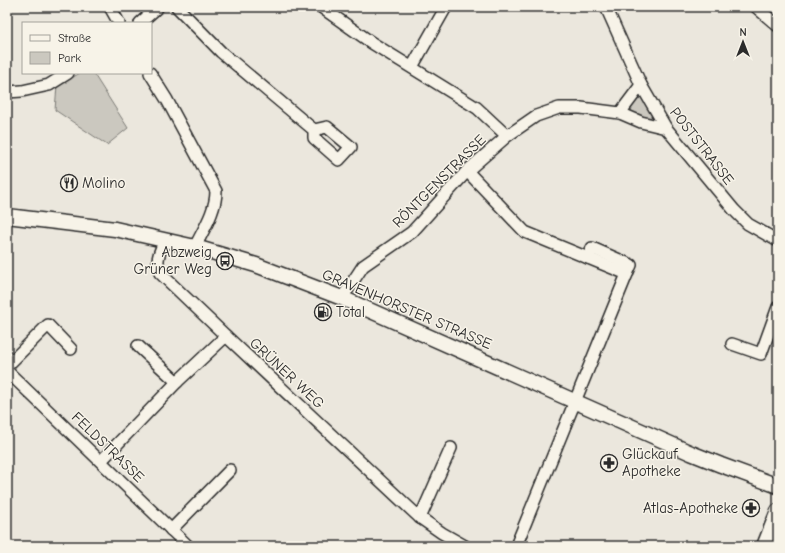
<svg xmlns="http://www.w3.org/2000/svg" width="785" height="553" font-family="'Comic Neue',sans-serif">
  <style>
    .green { fill: #cbc8bf; stroke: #7b7a75 }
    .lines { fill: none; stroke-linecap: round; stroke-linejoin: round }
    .minor-casing { stroke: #2b2b2b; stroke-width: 14 }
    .major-casing { stroke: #2b2b2b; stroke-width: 17 }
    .minor { stroke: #f7f3e8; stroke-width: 11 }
    .major { stroke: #f7f3e8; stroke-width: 14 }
    .labels { text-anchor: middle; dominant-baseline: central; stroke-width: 3; stroke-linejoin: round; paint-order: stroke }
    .street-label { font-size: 15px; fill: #2b2b2b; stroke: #f7f3e8 }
    .poi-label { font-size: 15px; fill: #2b2b2b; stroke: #f7f3e8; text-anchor: start }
  </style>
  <rect width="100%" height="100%" fill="#ebe7dd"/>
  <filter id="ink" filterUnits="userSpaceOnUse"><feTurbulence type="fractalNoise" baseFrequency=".025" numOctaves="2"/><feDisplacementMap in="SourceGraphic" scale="8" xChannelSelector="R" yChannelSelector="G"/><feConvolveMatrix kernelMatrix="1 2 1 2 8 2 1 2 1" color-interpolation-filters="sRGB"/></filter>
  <g filter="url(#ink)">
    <g class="green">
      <path d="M80,73h13l35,55 -21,17 -52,-35 2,-25h3z"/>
      <path d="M641,97h2l11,18 -7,4 -16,-7c-1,-6 6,-11 10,-15z"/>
    </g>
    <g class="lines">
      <g class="minor-casing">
        <g id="minor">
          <path d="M110,7l9,16"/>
          <path d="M177,7l44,45 93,78v8l25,22 12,-13 -24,-20 -13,3"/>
          <path d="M321,7l51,36 105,65 30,28"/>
          <path d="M606,7l35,78 25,43 68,82 14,14 30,17"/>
          <path d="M756,7l22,19"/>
          <path d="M140,23l18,-16"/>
          <path d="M412,67l34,-60"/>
          <path d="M150,73l17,27 49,91c0,20 -13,39 -21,56"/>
          <path d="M7,92l15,-1 27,-6 19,-12"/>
          <path d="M620,113l21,-28"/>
          <path d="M467,171l58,61 102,42 -111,272"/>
          <path d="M165,240c-5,12 -10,19 -5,33l66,63 193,181 23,16 23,13"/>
          <path d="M588,258l4,-10 39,17 -4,9"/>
          <path d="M342,298l21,-32 49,-34 55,-61 40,-35 29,-20 23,-8h22l39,5 21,9 25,6"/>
          <path d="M732,344l29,10 17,-47"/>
          <path d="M138,346l39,36"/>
          <path d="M7,366l41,-41 23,24"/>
          <path d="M7,371l181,175"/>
          <path d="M101,461l76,-79 49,-46"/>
          <path d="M420,518l31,-70"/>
          <path d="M171,530l59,-60"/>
        </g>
      </g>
      <g class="major-casing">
        <g id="major">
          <path d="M7,216l108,13 80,18 61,18 86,33 349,155 30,12 57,21"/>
          <path d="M764,546l14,-35"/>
        </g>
      </g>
      <use href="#minor" class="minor"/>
      <use href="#major" class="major"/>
    </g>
  </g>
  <defs>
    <g id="restaurant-ring" transform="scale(0.9)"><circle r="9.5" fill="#f7f3e8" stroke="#2b2b2b" stroke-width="1.5"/><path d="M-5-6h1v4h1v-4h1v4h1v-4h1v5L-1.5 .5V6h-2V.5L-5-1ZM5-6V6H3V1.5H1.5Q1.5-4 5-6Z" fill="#2b2b2b"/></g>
    <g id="bus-ring" transform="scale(0.9)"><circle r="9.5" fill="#f7f3e8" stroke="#2b2b2b" stroke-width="1.5"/><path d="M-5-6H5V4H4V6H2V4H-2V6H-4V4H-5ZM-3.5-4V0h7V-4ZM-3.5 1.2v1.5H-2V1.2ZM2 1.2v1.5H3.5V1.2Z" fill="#2b2b2b"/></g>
    <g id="fuel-ring" transform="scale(0.9)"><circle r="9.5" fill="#f7f3e8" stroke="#2b2b2b" stroke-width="1.5"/><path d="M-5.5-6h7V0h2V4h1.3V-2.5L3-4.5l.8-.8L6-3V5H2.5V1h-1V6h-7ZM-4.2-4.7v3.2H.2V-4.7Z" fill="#2b2b2b"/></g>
    <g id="pharmacy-ring" transform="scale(0.9)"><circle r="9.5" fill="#f7f3e8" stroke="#2b2b2b" stroke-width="1.5"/><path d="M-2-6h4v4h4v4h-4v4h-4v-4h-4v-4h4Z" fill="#2b2b2b"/></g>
  </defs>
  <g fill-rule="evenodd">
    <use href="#restaurant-ring" x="69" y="183"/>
    <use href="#bus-ring" x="225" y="261"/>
    <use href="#fuel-ring" x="323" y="312"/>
    <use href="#pharmacy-ring" x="609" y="463"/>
    <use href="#pharmacy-ring" x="751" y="508"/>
  </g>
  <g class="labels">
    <g class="street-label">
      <text transform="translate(702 146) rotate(52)">POSTSTRASSE</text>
      <text transform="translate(439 181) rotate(-45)">RÖNTGENSTRASSE</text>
      <text transform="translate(407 309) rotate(23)">GRAVENHORSTER STRASSE</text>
      <text transform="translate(287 373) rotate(43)">GRÜNER WEG</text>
      <text transform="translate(108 447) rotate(44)">FELDSTRASSE</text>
    </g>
    <g class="poi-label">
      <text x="82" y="183">Molino</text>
      <text x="212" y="252" text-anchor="end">Abzweig<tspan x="212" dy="17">Grüner Weg</tspan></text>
      <text x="336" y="312">Total</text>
      <text x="622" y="454">Glückauf<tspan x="622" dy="17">Apotheke</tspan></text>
      <text x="738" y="508" text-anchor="end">Atlas-Apotheke</text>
    </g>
  </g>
  <rect width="785" height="553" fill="none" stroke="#f7f3e8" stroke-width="24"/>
  <rect x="12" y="12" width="761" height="529" fill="none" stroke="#2b2b2b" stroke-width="1.5" filter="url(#ink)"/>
  <rect x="22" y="22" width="130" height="52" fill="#f7f3e8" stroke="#a5a39c"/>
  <rect x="30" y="35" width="20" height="6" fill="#f7f3e8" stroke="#a5a39c"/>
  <text x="58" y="42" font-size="12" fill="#2b2b2b">Straße</text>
  <rect x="30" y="52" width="20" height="12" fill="#cbc8bf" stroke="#a5a39c"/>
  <text x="58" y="62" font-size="12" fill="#2b2b2b">Park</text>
  <g transform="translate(743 42)" stroke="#f7f3e8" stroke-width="3" paint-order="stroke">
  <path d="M0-3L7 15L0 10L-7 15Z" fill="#2b2b2b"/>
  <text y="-6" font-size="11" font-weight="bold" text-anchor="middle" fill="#2b2b2b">N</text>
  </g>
</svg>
